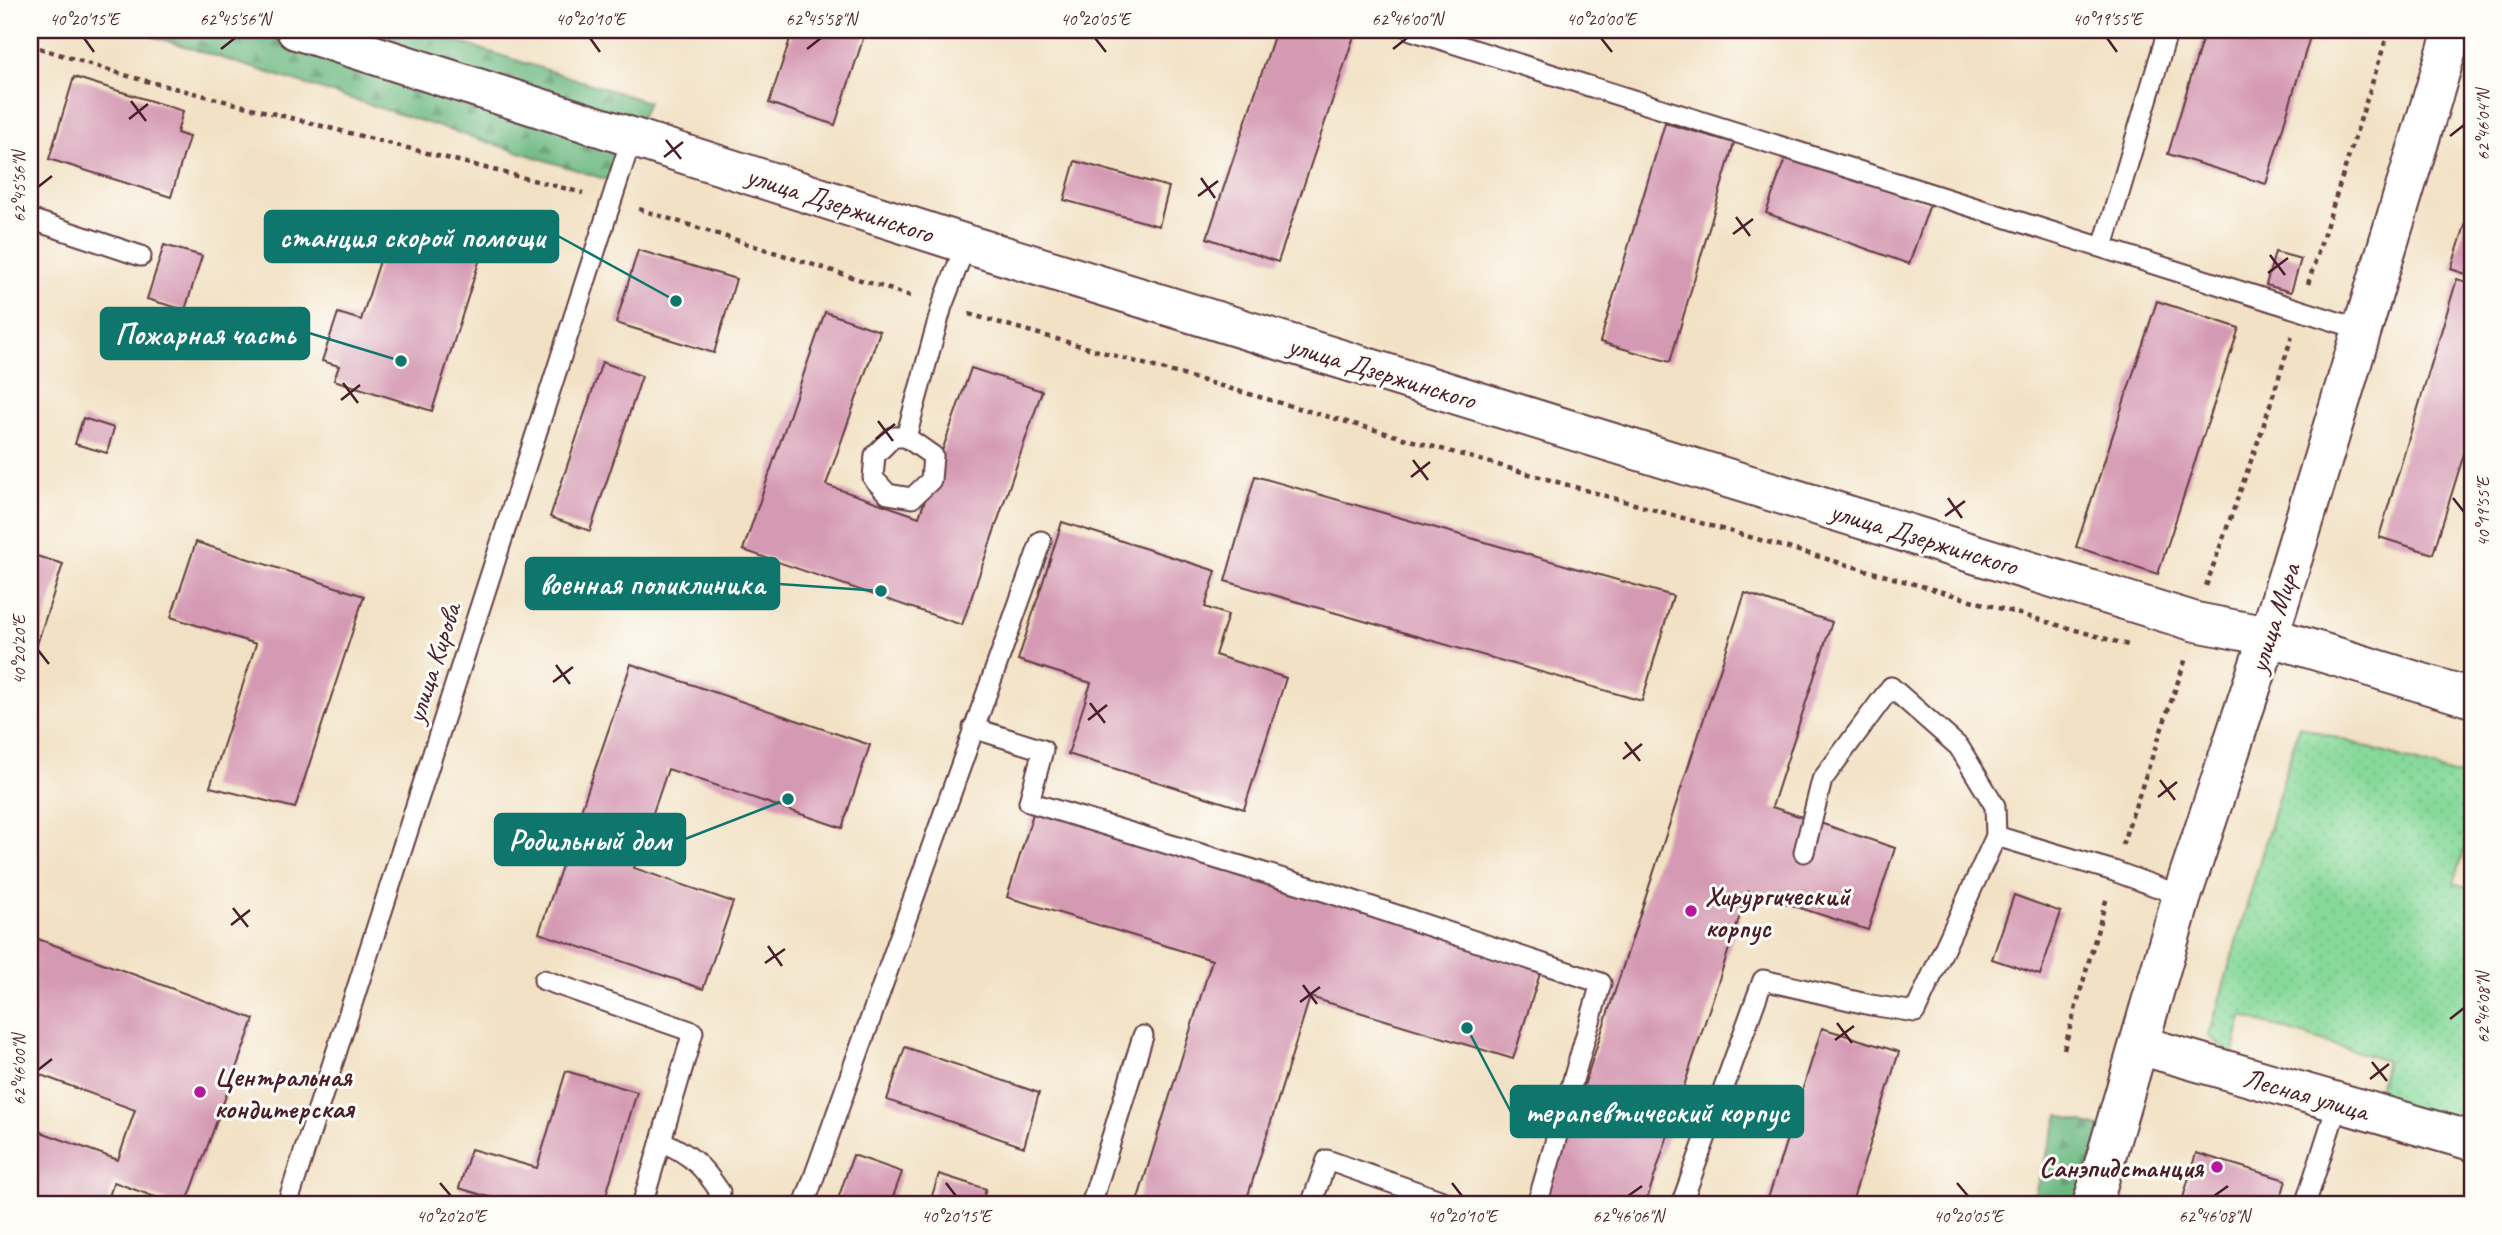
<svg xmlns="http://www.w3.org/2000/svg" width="2502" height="1235" font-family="Caveat,sans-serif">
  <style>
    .green { fill: url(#green-dots); stroke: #687c62; stroke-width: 2 }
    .forest { fill: url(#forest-firs); stroke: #5c6c56; stroke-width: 2 }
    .building { fill: #d59ab3 }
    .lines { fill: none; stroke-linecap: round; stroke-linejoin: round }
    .lane-casing { stroke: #633c42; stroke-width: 23 }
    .street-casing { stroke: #633c42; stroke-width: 42 }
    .secondary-casing { stroke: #633c42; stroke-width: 42 }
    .path { stroke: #633c42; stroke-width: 4.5; stroke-dasharray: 5 5; stroke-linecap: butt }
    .lane { stroke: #fff; stroke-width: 19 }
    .street { stroke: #fff; stroke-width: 38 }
    .secondary { stroke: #fff; stroke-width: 38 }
    .ticks { fill: none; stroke: #4a1f2b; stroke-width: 2.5 }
    .poi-dot { fill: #b5179e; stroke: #fdfcf7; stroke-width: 2.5 }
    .labels { text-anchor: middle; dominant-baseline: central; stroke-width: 6; stroke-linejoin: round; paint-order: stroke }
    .street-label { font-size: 28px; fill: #4a1f2b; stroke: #fdfcf7 }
    .poi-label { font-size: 28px; font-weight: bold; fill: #4a1f2b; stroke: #fdfcf7; text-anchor: start }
    .leader { fill: none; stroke: #0f766e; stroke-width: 2.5 }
    .callout-dot { fill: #0f766e; stroke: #fdfcf7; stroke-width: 2.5 }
    .callout { fill: #0f766e; stroke: #0f766e; stroke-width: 2.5 }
    .callout-label { font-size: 30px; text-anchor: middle; font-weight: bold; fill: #fff }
    .neatline { fill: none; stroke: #4a1f2b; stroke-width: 2.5 }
    .ticks-label { font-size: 18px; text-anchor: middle; fill: #4a1f2b }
  </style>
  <defs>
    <pattern id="green-dots" width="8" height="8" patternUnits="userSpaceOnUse" patternTransform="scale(1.75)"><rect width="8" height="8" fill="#87d99a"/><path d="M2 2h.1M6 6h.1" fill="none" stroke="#76ba85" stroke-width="1.8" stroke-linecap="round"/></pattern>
    <pattern id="forest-firs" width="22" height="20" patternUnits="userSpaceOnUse" patternTransform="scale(1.75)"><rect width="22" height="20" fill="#6db982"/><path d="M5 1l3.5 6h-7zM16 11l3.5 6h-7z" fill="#5c966b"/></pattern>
  </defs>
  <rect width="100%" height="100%" fill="#fdfcf7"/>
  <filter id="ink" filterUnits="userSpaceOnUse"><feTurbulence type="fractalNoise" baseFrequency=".0143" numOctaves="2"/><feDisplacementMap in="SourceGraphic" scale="14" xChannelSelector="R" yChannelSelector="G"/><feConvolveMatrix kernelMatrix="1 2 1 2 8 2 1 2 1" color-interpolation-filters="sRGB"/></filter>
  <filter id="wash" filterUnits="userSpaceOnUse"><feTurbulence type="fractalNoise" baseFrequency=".00686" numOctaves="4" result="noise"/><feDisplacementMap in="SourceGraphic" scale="28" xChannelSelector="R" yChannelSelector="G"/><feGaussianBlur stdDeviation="1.57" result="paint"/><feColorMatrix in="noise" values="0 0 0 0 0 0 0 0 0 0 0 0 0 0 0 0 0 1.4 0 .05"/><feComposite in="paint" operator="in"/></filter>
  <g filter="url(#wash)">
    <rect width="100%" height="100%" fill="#f2e1c4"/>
    <path class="green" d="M2299,726l173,54v45l-18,58 18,6v243l-97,-28 11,-43 -144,-45 -9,40 -24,-20z"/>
    <g class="forest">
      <path d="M133,30h288l227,72 -16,35 -12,47z"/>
      <path d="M2059,1115l43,13 -24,77h-47z"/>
    </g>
    <g id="blocks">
      <g class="building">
        <path d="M793,30h73l-31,95 -66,-22z"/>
        <path d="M1276,30h80l-78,232 -71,-24z"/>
        <path d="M2205,30h107l-46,154 -98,-30z"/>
        <path d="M74,77l109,34 -6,22 12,4 -18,60 -122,-38z"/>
        <path d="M1665,123l69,20 -64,219 -70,-20z"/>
        <path d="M1787,153l143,51 -21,60 -143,-51z"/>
        <path d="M1075,161l94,26 -10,39 -95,-26z"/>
        <path d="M2472,204v72l-21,-7z"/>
        <path d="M447,234l37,12 -52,165 -98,-31 5,-14 -17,-5 16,-48 23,7 24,-75 28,9 6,-19 25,8z"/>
        <path d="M164,245l38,11 -17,54 -38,-11z"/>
        <path d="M638,250l98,29 -22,74 -98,-30z"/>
        <path d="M2275,252l26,7 -10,33 -25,-7z"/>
        <path d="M2457,279l15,5v144l-39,126 -54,-17z"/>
        <path d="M2157,301l82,27 -81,246 -82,-27z"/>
        <path d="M253,307l22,8 -11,30 -22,-8z"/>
        <path d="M825,312l55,19 -54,154 93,32 52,-149 71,23 -80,234 -219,-75z"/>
        <path d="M602,362l40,14 -52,155 -40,-14z"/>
        <path d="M83,418l31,10 -7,25 -32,-9z"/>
        <path d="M1255,476l418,120 -31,105 -417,-120z"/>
        <path d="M1062,522l154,49 -11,36 23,8 -13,40 71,23 -42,131 -176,-55 23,-71 -73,-23z"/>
        <path d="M196,542l168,54 -69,212 -85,-21 46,-143 -85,-27z"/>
        <path d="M30,554l33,10 -33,102z"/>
        <path d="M1745,593l87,29 -60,185 123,41 -27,82 -120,-39 -103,314h-100z"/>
        <path d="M631,664l239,81 -28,83 -174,-59 -34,99 99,34 -30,87 -164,-56z"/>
        <path d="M1036,804l508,157 -31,98 -203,-62 -65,208h-109l76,-245 -205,-63z"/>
        <path d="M2014,895l47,17 -21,63 -48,-16z"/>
        <path d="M30,936l224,83 -68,186h-9l-63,-23 -8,23h-76v-77l88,32 17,-50 -105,-39z"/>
        <path d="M1822,1028l77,24 -48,153h-85z"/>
        <path d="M905,1047l134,46 -15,54 -137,-47z"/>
        <path d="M566,1071l71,21 -34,113h-88l-56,-17 12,-39 66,19z"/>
        <path d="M2196,1153l90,27 -7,25h-98z"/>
        <path d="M853,1155l49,17 -12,33h-54z"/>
        <path d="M939,1174l47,15 -5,16h-52z"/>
      </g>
    </g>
  </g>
  <g filter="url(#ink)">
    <use href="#blocks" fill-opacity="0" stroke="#633c42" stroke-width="2"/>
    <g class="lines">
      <g class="lane-casing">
        <g id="lane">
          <path d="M1411,30l952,300"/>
          <path d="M30,219l111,37"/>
          <path d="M2103,247l65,-217"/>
          <path d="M906,437h-13l-18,18 -2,23 15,16 24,4 19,-18 2,-24 -27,-19 36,-131 24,-62"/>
          <path d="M973,728l70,22 -14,52 301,91 271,90 -64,222"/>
          <path d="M1804,852l18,-72 69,-93 68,60 36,59 1,30"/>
          <path d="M544,980l149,52 -51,173"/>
          <path d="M661,1141c29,13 42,25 59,51l-4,13"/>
          <path d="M287,1205l345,-1068"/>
          <path d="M804,1205l237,-664"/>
          <path d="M1091,1205l52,-169"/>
          <path d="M1311,1205l16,-45 127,45"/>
          <path d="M1681,1205l82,-225 108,25 44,7 81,-176 118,35 68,25"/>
          <path d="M2305,1205l33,-102"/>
        </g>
      </g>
      <g class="street-casing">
        <path id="street" d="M2139,1045l333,96"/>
      </g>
      <g class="secondary-casing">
        <g id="secondary">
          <path d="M296,30l670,214 1230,378 72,14 204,62"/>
          <path d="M2092,1205l90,-309 96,-289 175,-577"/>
        </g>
      </g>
      <g class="path">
        <path d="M30,45l101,32 452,116"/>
        <path d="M639,209l275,88"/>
        <path d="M2308,284l81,-254"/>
        <path d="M969,314l1159,331"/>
        <path d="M2206,586l55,-153 31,-97"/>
        <path d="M2122,845l64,-187"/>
        <path d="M2064,1049l43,-152"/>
      </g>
      <use href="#lane" class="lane"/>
      <use href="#street" class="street"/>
      <use href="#secondary" class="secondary"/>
    </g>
  </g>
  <path class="ticks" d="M84,38l10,14M590,38l10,14M1095,38l11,14M1601,38l11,14M2107,38l10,14M221,49l14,-11M807,49l14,-11M1393,49l14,-11M131,101l15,20M129,119l19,-15M2450,136l14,-11M666,140l15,19M664,157l19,-15M1201,178l14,20M38,187l14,-11M1198,196l20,-15M1736,217l14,19M1733,234l20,-15M2270,255l15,20M2268,273l20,-15M343,383l15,20M341,400l19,-15M878,421l15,20M876,439l19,-15M1413,460l15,20M1411,477l19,-15M1948,498l14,20M2453,498l11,14M1945,516l20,-15M38,650l11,14M556,665l14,19M553,682l20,-15M1090,703l15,20M1088,720l19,-15M1625,742l15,19M1623,759l19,-15M2160,780l15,20M2158,797l19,-15M233,908l15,19M231,925l19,-15M768,946l14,20M765,963l20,-14M1303,985l14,19M1300,1002l20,-15M2450,1019l14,-11M1837,1023l15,20M1835,1040l19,-14M2372,1062l15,19M38,1070l14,-11M2370,1079l19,-15M440,1183l11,13M946,1183l10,13M1452,1183l10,13M1957,1183l11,13M1628,1196l14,-10M2214,1196l14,-10"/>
  <g class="poi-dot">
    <circle cx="1691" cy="911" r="7"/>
    <circle cx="200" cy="1092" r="7"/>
    <circle cx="2217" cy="1167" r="7"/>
  </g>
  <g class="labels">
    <g class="street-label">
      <text transform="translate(840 204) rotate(18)">улица Дзержинского</text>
      <text transform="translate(1382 372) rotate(17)">улица Дзержинского</text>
      <text transform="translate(1924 538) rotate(17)">улица Дзержинского</text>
      <text transform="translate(2274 618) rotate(-72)">улица Мира</text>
      <text transform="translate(433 663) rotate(-72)">улица Кирова</text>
      <text transform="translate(2306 1094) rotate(16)">Лесная улица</text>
    </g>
    <g class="poi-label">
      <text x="1705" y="895">Хирургический<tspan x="1705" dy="32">корпус</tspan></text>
      <text x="214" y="1076">Центральная<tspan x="214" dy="32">кондитерская</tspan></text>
      <text x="2203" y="1167" text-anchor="end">Санэпидстанция</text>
    </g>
  </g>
  <path class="leader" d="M676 301L558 236M401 361L309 333M881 591L779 584M788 799L685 839M1467 1028L1511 1112"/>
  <g class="callout-dot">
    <circle cx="676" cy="301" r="7"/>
    <circle cx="401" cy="361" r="7"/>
    <circle cx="881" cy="591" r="7"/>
    <circle cx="788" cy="799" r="7"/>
    <circle cx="1467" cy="1028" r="7"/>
  </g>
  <g class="callout">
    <rect x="265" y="211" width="293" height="51" rx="7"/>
    <rect x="101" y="308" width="208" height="51" rx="7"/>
    <rect x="526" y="558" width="253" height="51" rx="7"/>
    <rect x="495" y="814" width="190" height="51" rx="7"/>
    <rect x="1511" y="1086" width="292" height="51" rx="7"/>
  </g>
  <g class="callout-label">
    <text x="412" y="247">станция скорой помощи</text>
    <text x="205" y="344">Пожарная часть</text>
    <text x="652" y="594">военная поликлиника</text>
    <text x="590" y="850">Родильный дом</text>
    <text x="1657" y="1122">терапевтический корпус</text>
  </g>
  <rect width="2502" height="1235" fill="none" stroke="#fdfcf7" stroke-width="77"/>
  <rect x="38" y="38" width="2426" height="1158" class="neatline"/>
  <g class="ticks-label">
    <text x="84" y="25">40°20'15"E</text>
    <text x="235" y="25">62°45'56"N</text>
    <text x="590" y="25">40°20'10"E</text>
    <text x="821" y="25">62°45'58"N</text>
    <text x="1095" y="25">40°20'05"E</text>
    <text x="1407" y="25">62°46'00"N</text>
    <text x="1601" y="25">40°20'00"E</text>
    <text x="2107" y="25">40°19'55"E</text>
    <text transform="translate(2483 125) rotate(-90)" y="6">62°46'04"N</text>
    <text transform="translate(19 187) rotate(-90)" y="6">62°45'56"N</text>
    <text transform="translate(2483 512) rotate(-90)" y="6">40°19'55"E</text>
    <text transform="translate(19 650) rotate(-90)" y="6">40°20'20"E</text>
    <text transform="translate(2483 1008) rotate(-90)" y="6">62°46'08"N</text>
    <text transform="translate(19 1070) rotate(-90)" y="6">62°46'00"N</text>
    <text x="451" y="1222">40°20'20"E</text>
    <text x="956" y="1222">40°20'15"E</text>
    <text x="1462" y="1222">40°20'10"E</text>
    <text x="1628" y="1222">62°46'06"N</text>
    <text x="1968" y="1222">40°20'05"E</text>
    <text x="2214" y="1222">62°46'08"N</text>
  </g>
</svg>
